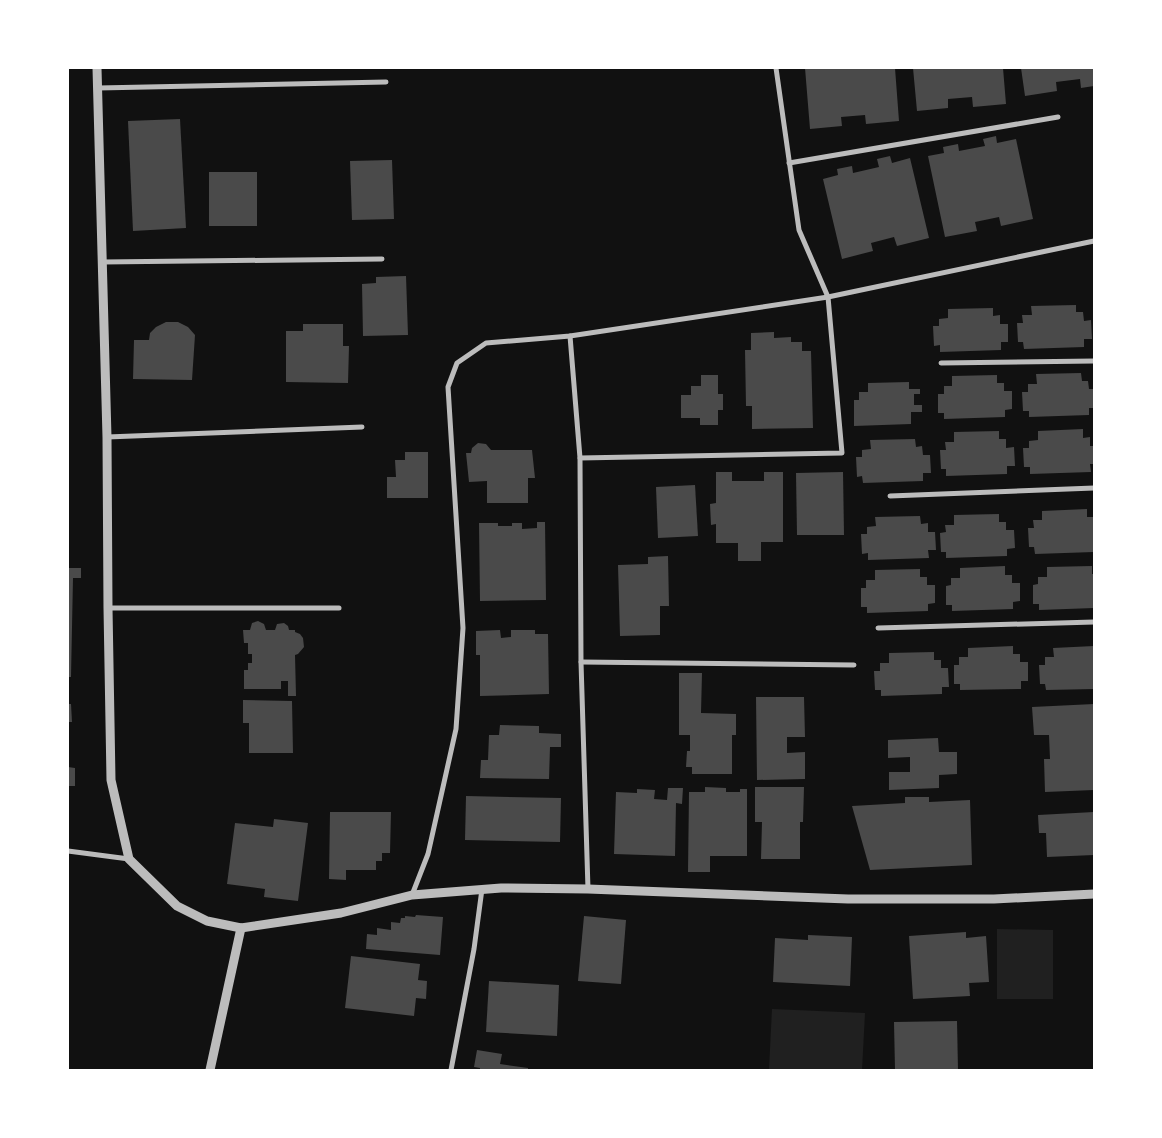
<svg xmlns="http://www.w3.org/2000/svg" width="1162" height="1138" font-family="Mulish,sans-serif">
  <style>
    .green { fill: #202020 }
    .building { fill: #4a4a4a }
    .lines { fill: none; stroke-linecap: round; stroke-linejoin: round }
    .minor { stroke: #bcbcbc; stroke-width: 5 }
    .tertiary { stroke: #bcbcbc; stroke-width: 9 }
  </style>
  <rect width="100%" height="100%" fill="#111"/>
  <g class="green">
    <path d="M997,929l56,1v69h-56z"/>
    <path d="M772,1009l93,4 -3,57h-93z"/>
  </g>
  <g class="building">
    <path d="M805,68h90l4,53 -33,3 -1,-9 -24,2 1,9 -32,3z"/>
    <path d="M913,68h90l3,36 -33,3 -1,-10 -24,2v9l-31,3z"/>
    <path d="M1021,68h73v18l-13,2 -1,-9 -24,3 1,9 -32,5z"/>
    <path d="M180,119l6,109 -53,3 -5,-110z"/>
    <path d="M996,136l1,7 19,-4 17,80 -32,7 -2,-9 -24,5 2,9 -32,6 -17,-81 16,-3 -1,-6 15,-3 1,7 26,-5 -2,-7z"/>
    <path d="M890,156l2,7 18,-5 19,80 -32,8 -3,-9 -23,6 2,8 -31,8 -19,-80 15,-4 -1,-6 15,-3 1,7 26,-6 -2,-8z"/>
    <path d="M392,160l2,59 -42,1 -2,-59z"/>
    <rect x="209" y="172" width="48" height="54"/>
    <path d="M406,276l2,59 -45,1 -1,-52 14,-1v-6z"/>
    <path d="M1076,305v7h7l1,9 7,-1 1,19h-8v8l-60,2 -1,-7h-5l-1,-19h6l-1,-8h10l-1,-9z"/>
    <path d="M993,308v8l7,-1v9h8v18h-7v8l-61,2v-7l-6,1 -1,-20h6v-7l9,-1v-9z"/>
    <path d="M166,322h12l10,5 7,8 -3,45 -59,-1 1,-39h15l1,-7 6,-6z"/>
    <path d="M303,324h40v22h6l-1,37 -62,-1v-51h17z"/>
    <path d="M774,332v6l17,-1v5h11v9h9l2,77 -61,1v-23h-6l-1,-56h6v-17z"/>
    <path d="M1081,373l1,8h6l1,8h5v19h-5v7l-60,2v-6h-6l-1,-19h6v-8h9l-1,-10z"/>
    <path d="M701,375h17v19h5v16h-5v15h-18v-7h-19v-23h10v-9h10z"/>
    <path d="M997,375v8h7v8h8v18l-7,1v7l-61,2v-6h-6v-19h6v-8h8v-10z"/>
    <path d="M909,382v7h11v5h-6v11h8v7h-11v12l-57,2v-26h5v-8h9v-9z"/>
    <path d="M1083,429v9l7,-1v9h4v18h-4l1,8 -61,2v-7h-6l-1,-19h6v-7l9,-1v-9z"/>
    <path d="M999,431v8h7v9l8,-1 1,19h-8v8l-61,2v-7h-5l-1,-19h6l-1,-8h9v-10z"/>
    <path d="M915,439l1,8 6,-1 1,9h7l1,18h-8v8l-60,2 -1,-7 -5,1 -1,-20h6v-7l9,-1 -1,-9z"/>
    <path d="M478,443l8,1 5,6h41l3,28h-7v25h-41v-22l-18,1 -3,-29h5l1,-5z"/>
    <path d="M405,452h23v46h-41v-21h9l-1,-17h10z"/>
    <path d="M716,472h16v9h32v-9h19v70h-22v19h-23v-18h-22v-19l-5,1 -1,-21 6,-1z"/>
    <path d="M843,472l1,63h-47l-1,-62z"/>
    <path d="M695,485l3,51 -40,2 -2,-51z"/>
    <path d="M1087,509v8h7v35l-59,2 -1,-7h-5l-1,-19h6l-1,-8h9v-9z"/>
    <path d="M999,514v8h7v8h8l1,18 -8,1v7l-61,2v-6h-5l-1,-19 6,-1 -1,-7h9v-10z"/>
    <path d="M920,516l1,8 7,-1v9h7l1,18h-8l1,8 -61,2v-7l-6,1 -1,-20h6v-7l9,-1 -1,-9z"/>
    <path d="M537,522h8l1,78 -66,1 -1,-78h19v3h14v-3h10v6l15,-1z"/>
    <path d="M668,556l1,50h-9v29l-40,1 -2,-71 30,-1v-7z"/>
    <path d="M1005,566v9h7v8h8v18l-7,1v7l-61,2v-6h-6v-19l5,-1v-7h9v-10z"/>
    <path d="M1092,566v8h2v34l-55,2v-6h-6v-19l5,-1v-7h9v-10z"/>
    <path d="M68,568h13v10h-8l-2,99h-3z"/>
    <path d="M920,569v8h7v8h8v18l-7,1v7l-61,2v-6h-6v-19h5v-8h9v-10z"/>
    <path d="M258,621l6,3 2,6h9l2,-6 7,-1 4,3 1,4h6v2l5,2 3,4 1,9 -6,7 -3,1 1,41h-8v-15h-7v8h-37v-19h4v-7h4v-9h-4v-11h-4l-1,-13h7l2,-7z"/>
    <path d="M500,630l1,8 10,-1v-7h24v4h13l1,60 -69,2v-41h-4v-24z"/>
    <path d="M1013,646v8h7v8h8v19h-7v8l-61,1v-6h-6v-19h5v-8h9v-9z"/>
    <path d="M1094,646v43l-48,1 -1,-6h-5l-1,-19h6v-8h9l-1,-9z"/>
    <path d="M934,652v8h7v8h7l1,19h-7v7l-61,2v-6h-6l-1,-19h6v-8h9v-10z"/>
    <path d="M679,673h23l-1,40 35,1v21h-4v39h-40v-7h-6l1,-16h3v-16h-11z"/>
    <path d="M756,697h48l1,40h-18v16l18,-1v27l-48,1z"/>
    <path d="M243,700l49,1 1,52h-44v-30h-6z"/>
    <path d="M68,704h3l1,18h-4z"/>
    <path d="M1094,704v86l-49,2 -1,-33h6l-1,-24h-15l-2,-28z"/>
    <path d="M500,725l39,1v7l22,1v13h-11l-1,32 -69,-1 1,-18h7l1,-25h10z"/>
    <path d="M938,738l1,14h18v22l-18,1v13l-50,2v-18h21v-15l-22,1v-18z"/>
    <path d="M68,767l7,1v18h-7z"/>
    <path d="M705,787l21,1v4h14v-3h7v67h-37v16h-22l1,-80h16z"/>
    <path d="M755,787h49l-1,35h-3v37h-39l1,-37h-7z"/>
    <path d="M668,788h15l-1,16 -6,-1 -1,53 -61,-2 2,-62 21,1v-4l18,1 -1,9 13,1z"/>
    <path d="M466,796l95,2 -1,44 -95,-2z"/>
    <path d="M905,797h24v5l41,-2 2,65 -102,5 -18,-64 53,-3z"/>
    <path d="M330,812h61l-1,41h-8v8h-6v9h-30v10l-17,-1z"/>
    <path d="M1094,812v43l-47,2 -1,-24h-7l-1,-18z"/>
    <path d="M274,819l34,4 -10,78 -34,-4 1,-8 -38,-5 8,-61 38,4z"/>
    <path d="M416,915l27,2 -3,38 -74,-6 1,-15 10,1v-7l14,2v-8l9,1 1,-5h4v-2l10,1z"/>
    <path d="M584,916l42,4 -5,64 -43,-3z"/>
    <path d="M966,932v6l20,-2 3,46 -20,1 1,13 -57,3 -4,-63z"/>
    <path d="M808,935l44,2 -2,49 -77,-4 2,-44 33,2z"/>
    <path d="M351,956l69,8 -2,16 9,1 -1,18 -10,-1 -2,18 -69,-8z"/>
    <path d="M489,981l70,4 -2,51 -71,-4z"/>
    <path d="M957,1021l1,49h-63l-1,-48z"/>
    <path d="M477,1050l25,4 -2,10 28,4v2h-48v-2l-6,-1z"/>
  </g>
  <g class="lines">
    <g class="minor">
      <path d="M98,88l288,-6"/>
      <path d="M789,163l269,-46"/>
      <path d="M103,262l279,-3"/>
      <path d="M570,336l10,122"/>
      <path d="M941,363l153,-2"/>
      <path d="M107,437l255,-10"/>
      <path d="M890,496l204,-8"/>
      <path d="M108,608h231"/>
      <path d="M878,628l216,-6"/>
      <path d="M581,662l273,3"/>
      <path d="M68,851l61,8"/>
      <path d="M588,889l-7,-227 -1,-204 262,-5 -14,-156 -29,-67 -23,-162"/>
      <path d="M412,895l16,-41 28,-125 7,-101 -15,-241 9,-24 29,-20 84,-7 258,-39 266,-56"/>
      <path d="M451,1070l23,-121 8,-60"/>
    </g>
    <g class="tertiary">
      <path d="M97,68l10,369 1,171 3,172 18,79 48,47 30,15 34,7 100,-15 71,-18 89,-7 87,1 260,10h146l100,-5"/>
      <path d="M210,1070l31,-142"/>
    </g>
  </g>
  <rect width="1162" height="1138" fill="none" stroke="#ffffff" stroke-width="138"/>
</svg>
